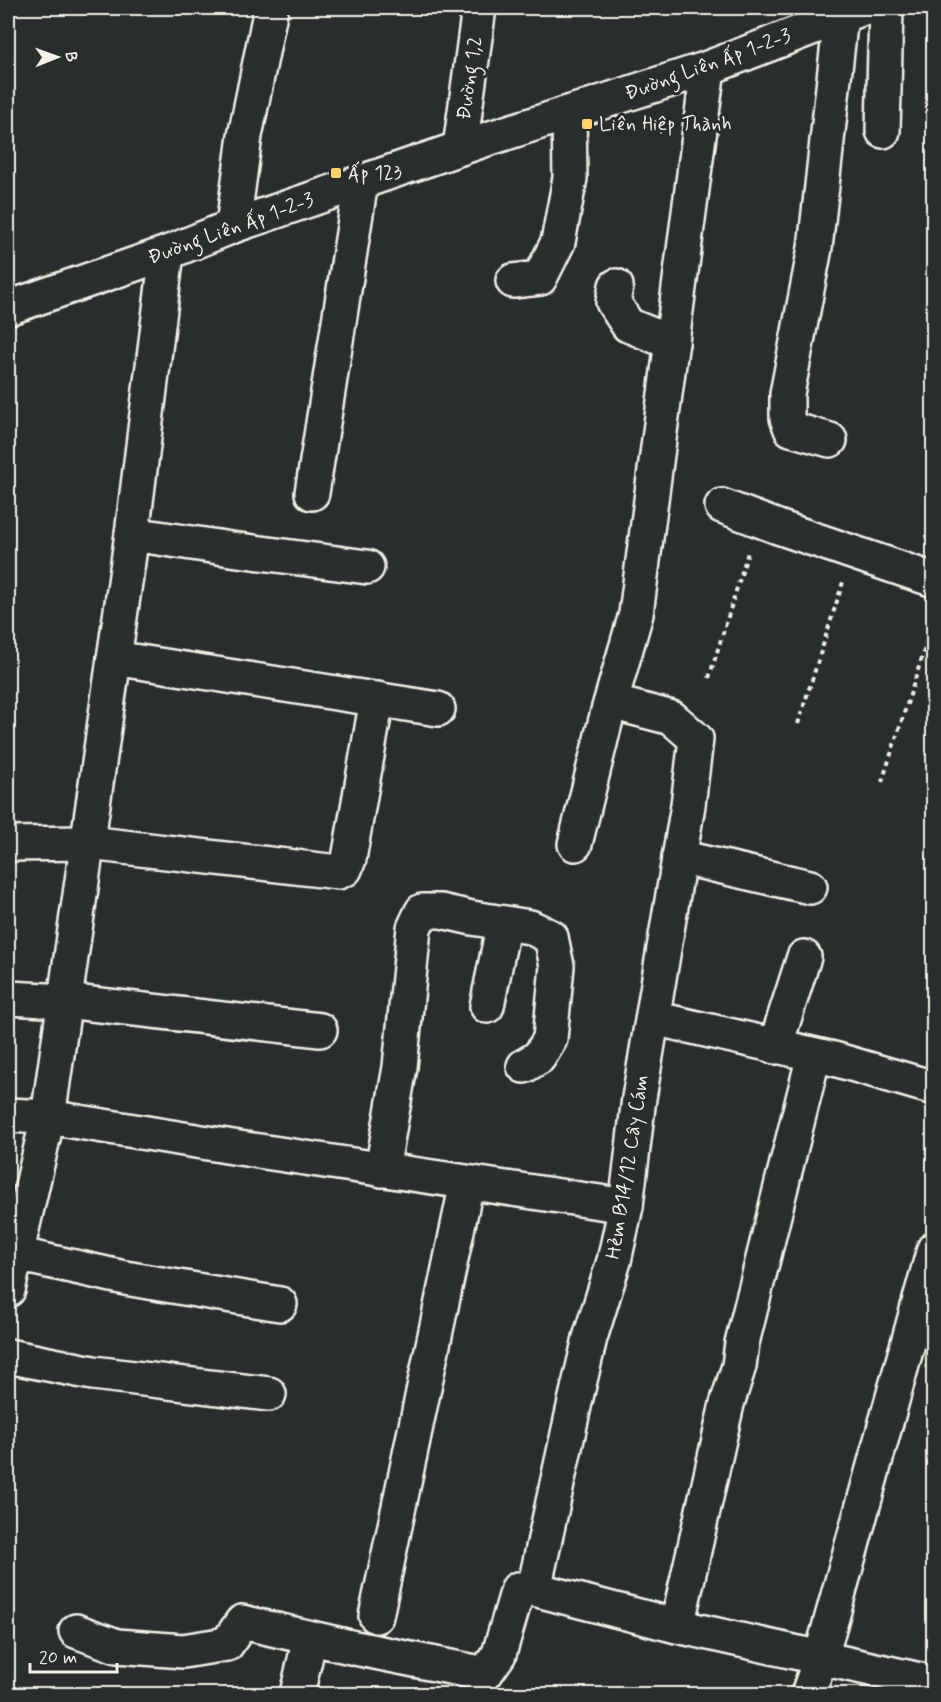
<svg xmlns="http://www.w3.org/2000/svg" width="941" height="1702" font-family="Mynerve,sans-serif">
  <style>
    .lines { fill: none; stroke-linecap: round; stroke-linejoin: round }
    .minor-casing { stroke: #f4f1e8; stroke-width: 38 }
    .path { stroke: #f4f1e8; stroke-width: 4; stroke-dasharray: 4.5 4.5; stroke-linecap: butt }
    .minor { stroke: #2a2d2e; stroke-width: 33 }
    .poi-dot { fill: #ffd166; stroke: #2a2d2e; stroke-width: 2 }
    .labels { text-anchor: middle; dominant-baseline: central; stroke-width: 6; stroke-linejoin: round; paint-order: stroke }
    .street-label { font-size: 20px; fill: #f4f1e8; stroke: #2a2d2e }
    .poi-label { font-size: 20px; fill: #f4f1e8; stroke: #2a2d2e; text-anchor: start }
  </style>
  <rect width="100%" height="100%" fill="#2a2d2e"/>
  <filter id="ink" filterUnits="userSpaceOnUse"><feTurbulence type="fractalNoise" baseFrequency=".0167" numOctaves="2"/><feDisplacementMap in="SourceGraphic" scale="12" xChannelSelector="R" yChannelSelector="G"/><feConvolveMatrix kernelMatrix="1 2 1 2 8 2 1 2 1" color-interpolation-filters="sRGB"/></filter>
  <g filter="url(#ink)">
    <g class="lines">
      <g class="minor-casing">
        <g id="minor">
          <path d="M883,131l3,-123"/>
          <path d="M460,148l19,-140"/>
          <path d="M233,226l12,-90 26,-128"/>
          <path d="M513,281l27,-3 18,-36 12,-64 -1,-65"/>
          <path d="M616,286l-3,16 15,23 44,18"/>
          <path d="M8,308l159,-55 66,-27 245,-84 230,-74 155,-60"/>
          <path d="M830,440l-39,-11 -4,-11v-24l28,-146 26,-232"/>
          <path d="M312,493l49,-311"/>
          <path d="M722,506l56,21 156,53"/>
          <path d="M132,534l99,15 136,18"/>
          <path d="M114,658l324,51"/>
          <path d="M8,844l81,-1 249,29 7,-3 4,-10 28,-160"/>
          <path d="M575,844l33,-133 28,-97 72,-546"/>
          <path d="M679,857l131,30"/>
          <path d="M8,998l57,3 255,29"/>
          <path d="M487,1006l17,-83"/>
          <path d="M653,1018l181,41 100,29"/>
          <path d="M775,1047l29,-90"/>
          <path d="M8,1115l40,2 191,31 387,58"/>
          <path d="M382,1170l18,-103 14,-139 8,-17h19l31,7 58,9 21,10 6,29 -7,73 -11,18 -15,9"/>
          <path d="M16,1254l109,24 155,26"/>
          <path d="M8,1290l40,-173 84,-583 35,-281"/>
          <path d="M8,1356l85,17 176,21"/>
          <path d="M534,1589l41,-187 15,-64 24,-77 12,-55 13,-108 49,-293 8,-66 -24,-21 -61,-16"/>
          <path d="M376,1616l91,-433"/>
          <path d="M677,1626l50,-222 12,-38 3,-23 72,-288"/>
          <path d="M76,1631l41,15 66,5 44,-7 15,-22 113,26 130,26 14,-20 19,-65h16l143,37 257,57"/>
          <path d="M297,1694l13,-56"/>
          <path d="M808,1694l13,-37 113,-408"/>
        </g>
      </g>
      <g class="path">
        <path d="M709,678l40,-129"/>
        <path d="M798,724l45,-142"/>
        <path d="M882,782l52,-162"/>
      </g>
      <use href="#minor" class="minor"/>
    </g>
  </g>
  <g class="poi-dot">
    <rect x="581" y="118" width="12" height="12" rx="3"/>
    <rect x="330" y="167" width="12" height="12" rx="3"/>
  </g>
  <g class="labels">
    <g class="street-label">
      <text transform="translate(708 65) rotate(-20)">Đường Liên Ấp 1-2-3</text>
      <text transform="translate(470 78) rotate(-82)">Đường 1,2</text>
      <text transform="translate(231 229) rotate(-20)">Đường Liên Ấp 1-2-3</text>
      <text transform="translate(628 1167) rotate(-81)">Hẻm B14/12 Cây Cám</text>
    </g>
    <g class="poi-label">
      <text x="599" y="124">Liên Hiệp Thành</text>
      <text x="348" y="173">Ấp 123</text>
    </g>
  </g>
  <rect width="941" height="1702" fill="none" stroke="#2a2d2e" stroke-width="30"/>
  <rect x="15" y="15" width="911" height="1672" fill="none" stroke="#f4f1e8" stroke-width="2" filter="url(#ink)"/>
  <g transform="translate(57 57) rotate(89)" stroke="#2a2d2e" stroke-width="4.5" paint-order="stroke">
  <path d="M0-4.5L10 22L0 15L-10 22Z" fill="#f4f1e8"/>
  <text y="-9" font-size="16" font-weight="bold" text-anchor="middle" fill="#f4f1e8">B</text>
  </g>
  <path d="M30 1663v9h87v-9" fill="none" stroke="#f4f1e8" stroke-width="3"/>
  <text x="39" y="1663" font-size="18" fill="#f4f1e8" stroke="#2a2d2e" stroke-width="4.5" paint-order="stroke">20 m</text>
</svg>
